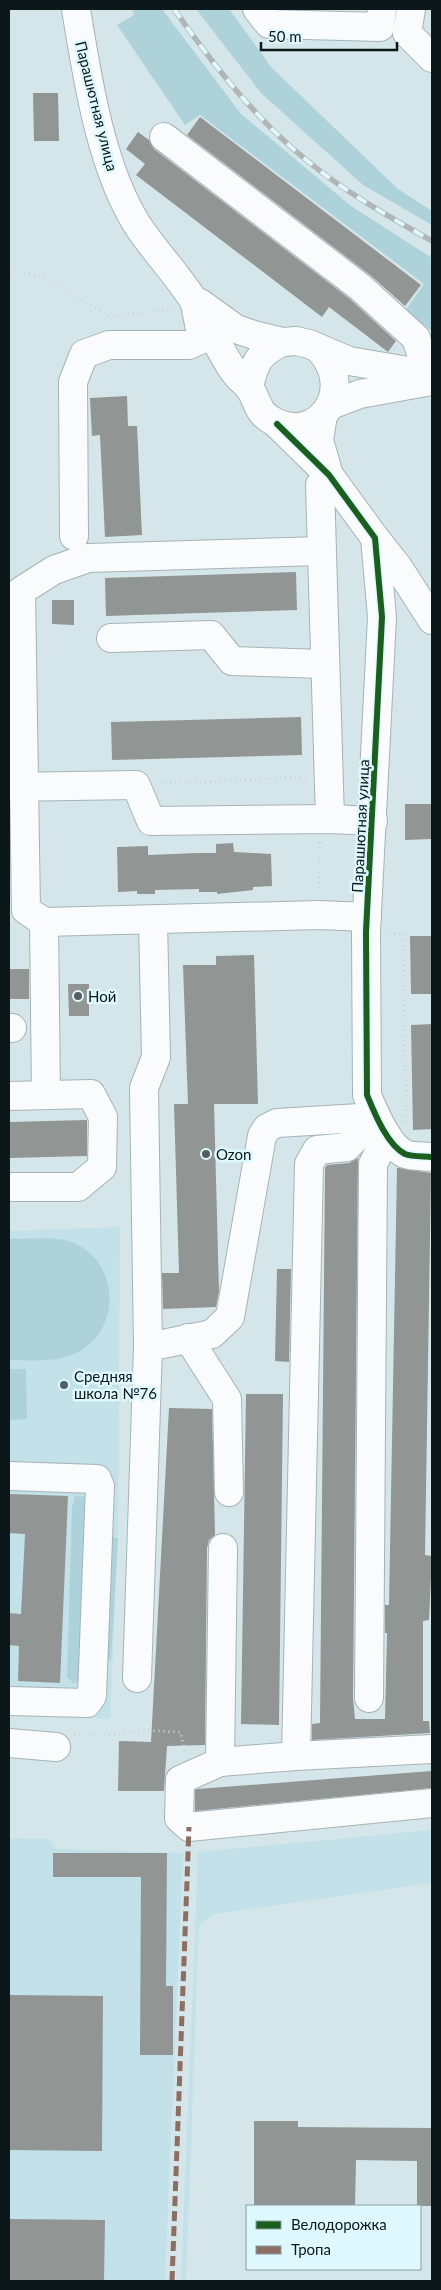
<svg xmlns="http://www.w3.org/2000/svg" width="441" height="2290" font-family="Lato,sans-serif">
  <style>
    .built { fill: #c3e1e8 }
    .green { fill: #aed2da }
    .building { fill: #919594 }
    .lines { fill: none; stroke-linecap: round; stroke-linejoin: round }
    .minor-casing { stroke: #a6b3b6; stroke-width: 30 }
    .major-casing { stroke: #a6b3b6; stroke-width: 30 }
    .path { stroke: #ced3d5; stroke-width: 3; stroke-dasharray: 1 4; stroke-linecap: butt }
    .minor { stroke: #f9fbfc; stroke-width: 28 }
    .major { stroke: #f9fbfc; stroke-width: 28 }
    .rail-casing { stroke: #b0b5b6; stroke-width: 5.5 }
    .rail { stroke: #def8fe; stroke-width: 4; stroke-dasharray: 11; stroke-linecap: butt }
    .quiet { stroke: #8d6e63; stroke-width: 5; stroke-dasharray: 10 5; stroke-linecap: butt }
    .cycleway-casing { stroke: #def8fe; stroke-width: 9 }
    .cycleway { stroke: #1b5e20; stroke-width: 6 }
    .poi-dot { fill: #525f62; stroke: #def8fe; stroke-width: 2 }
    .labels { text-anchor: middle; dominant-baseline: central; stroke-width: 5; stroke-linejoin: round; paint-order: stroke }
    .street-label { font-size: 15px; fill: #0b1719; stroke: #def8fe }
    .poi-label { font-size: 15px; fill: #0b1719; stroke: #def8fe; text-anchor: start }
  </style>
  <rect width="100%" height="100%" fill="#d5e6ea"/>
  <g class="built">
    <path d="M120,1227l-2,311 -8,181 -101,-5v-483z"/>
    <path d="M432,1830v53l-218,31 -15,12 -13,355h-5l17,-429z"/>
    <path d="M9,1838l40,1 8,10 126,4 -18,428h-156z"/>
  </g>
  <g class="green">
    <path d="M132,9h30l79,105 110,92 81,52v73l-27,-20 19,-27 -224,-169 -15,10 -68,-100 17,-10z"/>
    <path d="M196,9h33l43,59 126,121 34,22v14l-69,-40 -102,-92z"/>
    <path d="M48,1238c9,1 18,1 26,5 46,20 48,88 2,110 -20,10 -45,7 -67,7v-121z"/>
    <path d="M9,1369h17l1,50 -18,1z"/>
    <path d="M75,1496l16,1 13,38 14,3 -7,121 -29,22 -9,2 -6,-6 5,-169z"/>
  </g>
  <g class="building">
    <path d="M33,93h25l1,48h-25z"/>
    <path d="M200,117l221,168 -16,21 -35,-31 -183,-140z"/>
    <path d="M138,132l11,8 5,9 196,150 46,42 -8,11 -59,-45 -7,10 -186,-142 9,-11 -19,-15z"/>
    <path d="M127,396l1,30h9l5,109 -37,2 -5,-102 -8,1 -2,-38z"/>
    <path d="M296,572l1,38 -191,6 -1,-38z"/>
    <path d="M52,600h22v25l-22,-1z"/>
    <path d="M301,717l1,38 -190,5 -1,-38z"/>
    <path d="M405,804h27v35l-27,1z"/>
    <path d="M233,843l1,9 37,2 1,32 -19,1v3l-36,4v-2h-18v-3l-44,1v4h-18v-3l-19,1 -1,-45 31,-1v9l50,-2h18v-9z"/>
    <path d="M410,936h22v58h-21z"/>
    <path d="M254,955l4,149h-44l5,187 -3,16 -53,2 -1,-36h17l-5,-169h14l-5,-139h33v-9z"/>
    <rect x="9" y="969" width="20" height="30"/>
    <path d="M68,984h21v32h-20z"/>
    <path d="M432,1024v105l-19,1 -2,-105z"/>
    <path d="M87,1120v36l-78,2v-36z"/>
    <path d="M358,1158l-5,540 2,21h30l2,-86h-2v-28h4l8,-437h2l32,5 -6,382 7,1 -3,64 -6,1v100h6l1,12 -118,7v-16l8,-1 5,-555 2,-3 22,-2z"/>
    <path d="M277,1269h14l-2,93 -14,-1z"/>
    <path d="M246,1394h37l-4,331 -38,-1z"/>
    <path d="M169,1408l43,1 3,126 -6,5 -2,8 -2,197 -38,1 -3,45h-46l1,-50 32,1z"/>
    <path d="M9,1494l59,2 -8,187 -42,-2 1,-35 -10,-1v-32l12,1 4,-80 -16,-1z"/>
    <path d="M432,1771v17l-237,23v-21l2,-1z"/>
    <path d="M53,1853h114l-1,133h7v69h-33l1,-178h-88z"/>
    <path d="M9,1995l94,1 -1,155 -93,-1z"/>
    <path d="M254,2121h44v6l134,1v78h-15v-45l-61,-1 -1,46h-101z"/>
    <path d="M9,2219l96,1 -1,61h-95z"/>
  </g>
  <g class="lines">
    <g class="minor-casing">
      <g id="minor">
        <path d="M257,9l12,15 111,3 2,-18"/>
        <path d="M411,9l-4,24 25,25"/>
        <path d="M164,137l196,150 56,51 6,19 10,6"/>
        <path d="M323,415l-4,25 10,35"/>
        <path d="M277,424l52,51 46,63 7,79 -16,315 1,163c7,17 20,50 38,59 7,3 20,2 27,3"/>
        <path d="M329,475l-9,10 10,334"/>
        <path d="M74,536l-1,-154 11,-28 25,-9h80l13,-6 -7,-35"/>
        <path d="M375,538l23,29 34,53"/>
        <path d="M321,551l-233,7 -34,12 -33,21 5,319 18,12 275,-7 48,2"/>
        <path d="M111,638l100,-3 21,26 93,3"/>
        <path d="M9,787l127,-2 15,36 179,-2 43,2"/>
        <path d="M44,922l2,173"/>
        <path d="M9,1028h3"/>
        <path d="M9,1096l82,-2 12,23 -1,50 -24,20h-69"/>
        <path d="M188,1338l39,61 2,93"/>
        <path d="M148,1347l64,-13 18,-17 32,-181 5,-8 10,-5 99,-6"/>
        <path d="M9,1476l88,3 3,7 -8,210 -5,7 -78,-2"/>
        <path d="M137,1678l11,-331 -4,-259 12,-31 -3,-136"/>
        <path d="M369,1698l4,-534 14,-28"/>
        <path d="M9,1743l47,4"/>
        <path d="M432,1749l-136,7 -76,6 -40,18 -1,38 10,9 243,-24"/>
        <path d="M296,1756l13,-592 8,-14 30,-3 29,-30"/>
        <path d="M220,1762l3,-214"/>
      </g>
    </g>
    <g class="major-casing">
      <g id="major">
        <path d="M76,9c11,68 25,162 64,220 20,29 45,54 62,85 11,19 20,42 34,60 3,5 9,8 13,13 10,15 7,26 26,35 42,22 82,-31 45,-72"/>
        <path d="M200,303l36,26 18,6 29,7 13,-1 13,3 40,17 83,14"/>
        <path d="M249,388c5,-25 10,-36 34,-46"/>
        <path d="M331,405l29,-11 66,-12"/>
      </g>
    </g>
    <g class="path">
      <path d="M9,271l32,5 68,40 64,-7"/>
      <path d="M160,784l148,-7"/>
      <path d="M319,893l1,-51"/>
      <path d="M389,933l14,1 3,189"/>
      <path d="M74,1735l32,1 36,-6 38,2 5,19 3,1"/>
    </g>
    <use href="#minor" class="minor"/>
    <use href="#major" class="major"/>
    <g class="rail-casing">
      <path id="rail" d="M174,9c38,54 79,107 130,149 39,33 84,58 128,83"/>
    </g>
    <use href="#rail" class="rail"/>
    <path class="quiet" d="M172,2281l17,-454"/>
    <g class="cycleway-casing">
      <path id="cycleway" d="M277,424l52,51 46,63 7,79 -16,315 1,163c7,17 20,50 38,59 7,3 20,2 27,3"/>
    </g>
    <use href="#cycleway" class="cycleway"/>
  </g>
  <g class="poi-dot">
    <circle cx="78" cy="996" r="5"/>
    <circle cx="206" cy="1154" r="5"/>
    <circle cx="64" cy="1385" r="5"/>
  </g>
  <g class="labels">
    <g class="street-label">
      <text transform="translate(97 106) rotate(76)">Парашютная улица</text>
      <text transform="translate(360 826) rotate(-87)">Парашютная улица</text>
    </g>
    <g class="poi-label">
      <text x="88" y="996">Ной</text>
      <text x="216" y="1154">Ozon</text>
      <text x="74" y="1376">Средняя<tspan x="74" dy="17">школа №76</tspan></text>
    </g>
  </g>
  <rect width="441" height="2290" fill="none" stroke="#0b1719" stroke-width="20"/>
  <rect x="246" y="2205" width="175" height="65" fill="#def8fe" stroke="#8a9ea2"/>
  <rect x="256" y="2221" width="25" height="8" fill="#1b5e20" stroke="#8a9ea2"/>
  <text x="291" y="2230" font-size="15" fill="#0b1719">Велодорожка</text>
  <rect x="256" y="2246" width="25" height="8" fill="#8d6e63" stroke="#8a9ea2"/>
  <text x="291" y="2255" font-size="15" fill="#0b1719">Тропа</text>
  <path d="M261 42v8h136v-8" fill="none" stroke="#0b1719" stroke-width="2.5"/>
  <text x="268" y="42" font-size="15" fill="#0b1719" stroke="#def8fe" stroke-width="4" paint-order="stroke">50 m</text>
</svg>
